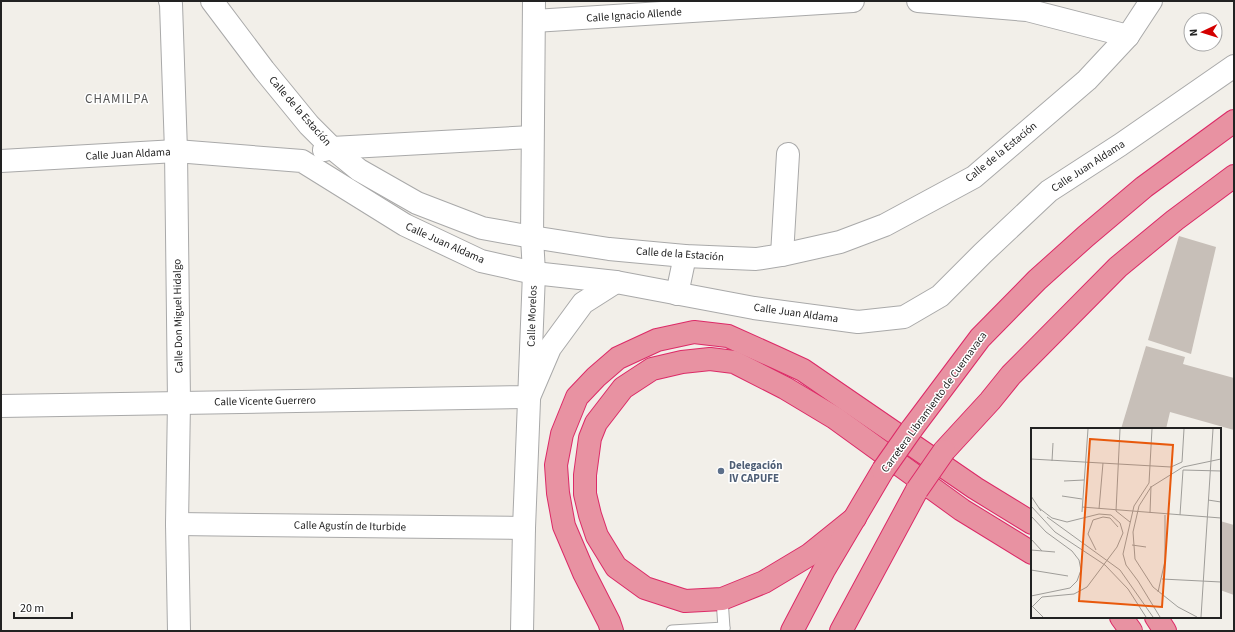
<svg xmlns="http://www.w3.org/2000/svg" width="1235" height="632" font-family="'Source Sans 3',sans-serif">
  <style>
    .building { fill: #c7bfb8 }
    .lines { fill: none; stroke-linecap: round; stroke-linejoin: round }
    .lane-casing { stroke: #a9a9a9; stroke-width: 13 }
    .street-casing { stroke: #a9a9a9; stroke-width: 24 }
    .highway-casing { stroke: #dc2a67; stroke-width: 24 }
    .lane { stroke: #fff; stroke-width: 11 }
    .street { stroke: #fff; stroke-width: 22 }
    .highway { stroke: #e892a2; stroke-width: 22 }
    .highway-bridge-casing { stroke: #dc2a67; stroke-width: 24; stroke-linecap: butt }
    .highway-bridge { stroke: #e892a2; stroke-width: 22 }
    .service-dot { fill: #5c6f8a; stroke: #fff; stroke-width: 1.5 }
    .labels { text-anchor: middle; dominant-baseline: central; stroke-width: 3; stroke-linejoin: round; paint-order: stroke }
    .street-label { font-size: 11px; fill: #222; stroke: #fff }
    .service-label { font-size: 11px; font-weight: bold; fill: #4e5e75; stroke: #fff; text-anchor: start }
    .quarter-label { font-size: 13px; letter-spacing: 1px; fill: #555; stroke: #fff }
    .inset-road { fill: none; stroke: #9f9d99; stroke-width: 1 }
    .view { fill: #e8590c; fill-opacity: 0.15; stroke: #e8590c; stroke-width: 2 }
    .inset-edge { fill: none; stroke: #222; stroke-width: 2 }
  </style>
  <rect width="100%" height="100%" fill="#f2efe9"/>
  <g class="building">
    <path d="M1179,236l37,11 -25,107 -43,-14z"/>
    <path d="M1146,346l39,11 -2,7 51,14v52l-64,-18 -4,17h-45z"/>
    <path d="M1220,521l14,4v70l-14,-5z"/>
  </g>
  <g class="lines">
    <g class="lane-casing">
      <g id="lane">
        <path d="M722,599l2,29"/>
        <path d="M672,631l52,-3 -1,3"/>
      </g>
    </g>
    <g class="street-casing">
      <g id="street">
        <path d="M170,1l1,3 5,147 3,251 -2,122 2,107"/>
        <path d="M212,1l52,69 45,55 23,23 27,22 58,33 65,25 50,9 77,12 76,7 71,3 26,-4 58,-13 45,-17 89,-48 113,-97 41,-44 23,-35"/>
        <path d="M918,1l109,9 101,26"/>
        <path d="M534,21l319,-20"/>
        <path d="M324,150l8,-2 200,-11"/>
        <path d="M1,161l175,-10 126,10 103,64 76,36 53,12 82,9 138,26 104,14 46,-5 36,-21 43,-43 66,-62 71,-46 114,-79"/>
        <path d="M782,255l6,-101"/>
        <path d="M677,294l8,-38"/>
        <path d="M1,406l528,-9 21,-49 33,-45 33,-21"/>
        <path d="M177,524l347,4"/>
        <path d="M522,631l2,-103 10,-255 -2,-36 2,-236"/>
      </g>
    </g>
    <g class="highway-casing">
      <g id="highway">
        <path d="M911,430l69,-92 57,-58 49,-44 58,-49 90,-66"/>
        <path d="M944,451l46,-50 21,-26 107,-108 57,-47 59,-44"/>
        <path d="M855,518l-46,37 -45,27 -42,17 -37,2 -40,-13 -29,-21 -19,-31 -7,-21 -5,-21v-19l5,-37 6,-15 27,-35 29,-19 30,-7 28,-3 24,3 51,26 50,30 127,92 70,43"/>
        <path d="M1121,617l10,14"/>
        <path d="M1156,617l9,14"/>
        <path d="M612,631l-3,-9 -25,-49 -20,-47 -6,-33 -2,-28 6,-31 15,-37 19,-20 22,-19 39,-18 37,-8 34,4 49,22 26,12 172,118 57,35"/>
        <path d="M792,631l32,-61 59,-100"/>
        <path d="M841,631l76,-141"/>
      </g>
    </g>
    <use href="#lane" class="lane"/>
    <use href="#street" class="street"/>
    <use href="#highway" class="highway"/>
    <g class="highway-bridge-casing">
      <g id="highway-bridge">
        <path d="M883,470l28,-40"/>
        <path d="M917,490l27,-39"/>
      </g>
    </g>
    <use href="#highway-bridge" class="highway-bridge"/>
  </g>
  <circle class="service-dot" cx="721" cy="471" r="4"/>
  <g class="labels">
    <g class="street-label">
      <text transform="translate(634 15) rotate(-4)">Calle Ignacio Allende</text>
      <text transform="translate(300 111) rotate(49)">Calle de la Estación</text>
      <text transform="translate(1001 152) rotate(-39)">Calle de la Estación</text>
      <text transform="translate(128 154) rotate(-3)">Calle Juan Aldama</text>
      <text transform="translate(1088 166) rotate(-33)">Calle Juan Aldama</text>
      <text transform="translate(445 243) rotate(24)">Calle Juan Aldama</text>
      <text transform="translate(680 254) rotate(4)">Calle de la Estación</text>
      <text transform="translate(796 313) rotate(8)">Calle Juan Aldama</text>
      <text transform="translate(178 316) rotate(-91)">Calle Don Miguel Hidalgo</text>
      <text transform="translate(532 316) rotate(-88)">Calle Morelos</text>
      <text transform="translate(265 401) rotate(-1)">Calle Vicente Guerrero</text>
      <text transform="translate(934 402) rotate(-54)">Carretera Libramiento de Cuernavaca</text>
      <text transform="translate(350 526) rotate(1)">Calle Agustín de Iturbide</text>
    </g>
    <g class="service-label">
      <text x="729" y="465">Delegación<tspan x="729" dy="13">IV CAPUFE</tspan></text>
    </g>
    <g class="quarter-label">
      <text x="117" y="99">CHAMILPA</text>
    </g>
  </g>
  <g transform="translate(1031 428)">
    <rect width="190" height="190" fill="#f2efe9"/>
    <path class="inset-road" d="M89,1l-4,82 14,11M121,1l-3,54 -15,23 -11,48 3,11 12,16 22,36M0,31l140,8 11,-5 2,-33M21,33l1,-18M33,53l20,-1M0,68l10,15M31,68l20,3M177,72l13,2M0,78l24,26 50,33 23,24 18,28M51,79l139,11M68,81l4,-46M51,84l6,-83M119,85l1,-27M149,87l3,-45 38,1M0,88l15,16 26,19 7,9 2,10 -4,11 -7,7 -39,8M16,89l73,53 33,47M0,111l11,12M101,117l14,2M0,122l24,2M65,122l-8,-16 5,-14 10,-3 7,1 8,9M0,142l37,6M131,151l59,3M127,164l7,-31v-46M0,177l12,12M1,179l10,-10 32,-3 13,-7 30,-40 6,-14 -3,-10 -9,-8 -12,-1 -32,8 -15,-4 -13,-10M166,189l-19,-10 -25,-20 -18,-28 -2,-27 6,-26 12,-19 32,-20 38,-8M170,189l12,-188"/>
    <path class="view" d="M59,11l83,6 -11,162 -83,-6z"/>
    <rect width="190" height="190" class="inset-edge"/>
  </g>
  <rect width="1235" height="632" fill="none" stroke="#222222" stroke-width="4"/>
  <g transform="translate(1203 32) rotate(266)"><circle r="19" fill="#ffffff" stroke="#a7a7a7"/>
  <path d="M0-3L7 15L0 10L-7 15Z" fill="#d40000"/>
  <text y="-6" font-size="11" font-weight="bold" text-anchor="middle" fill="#222222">N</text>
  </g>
  <path d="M14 612v6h58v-6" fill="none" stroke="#222222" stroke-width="2"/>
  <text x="20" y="612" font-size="12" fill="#222222" stroke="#ffffff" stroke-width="3" paint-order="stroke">20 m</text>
</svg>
